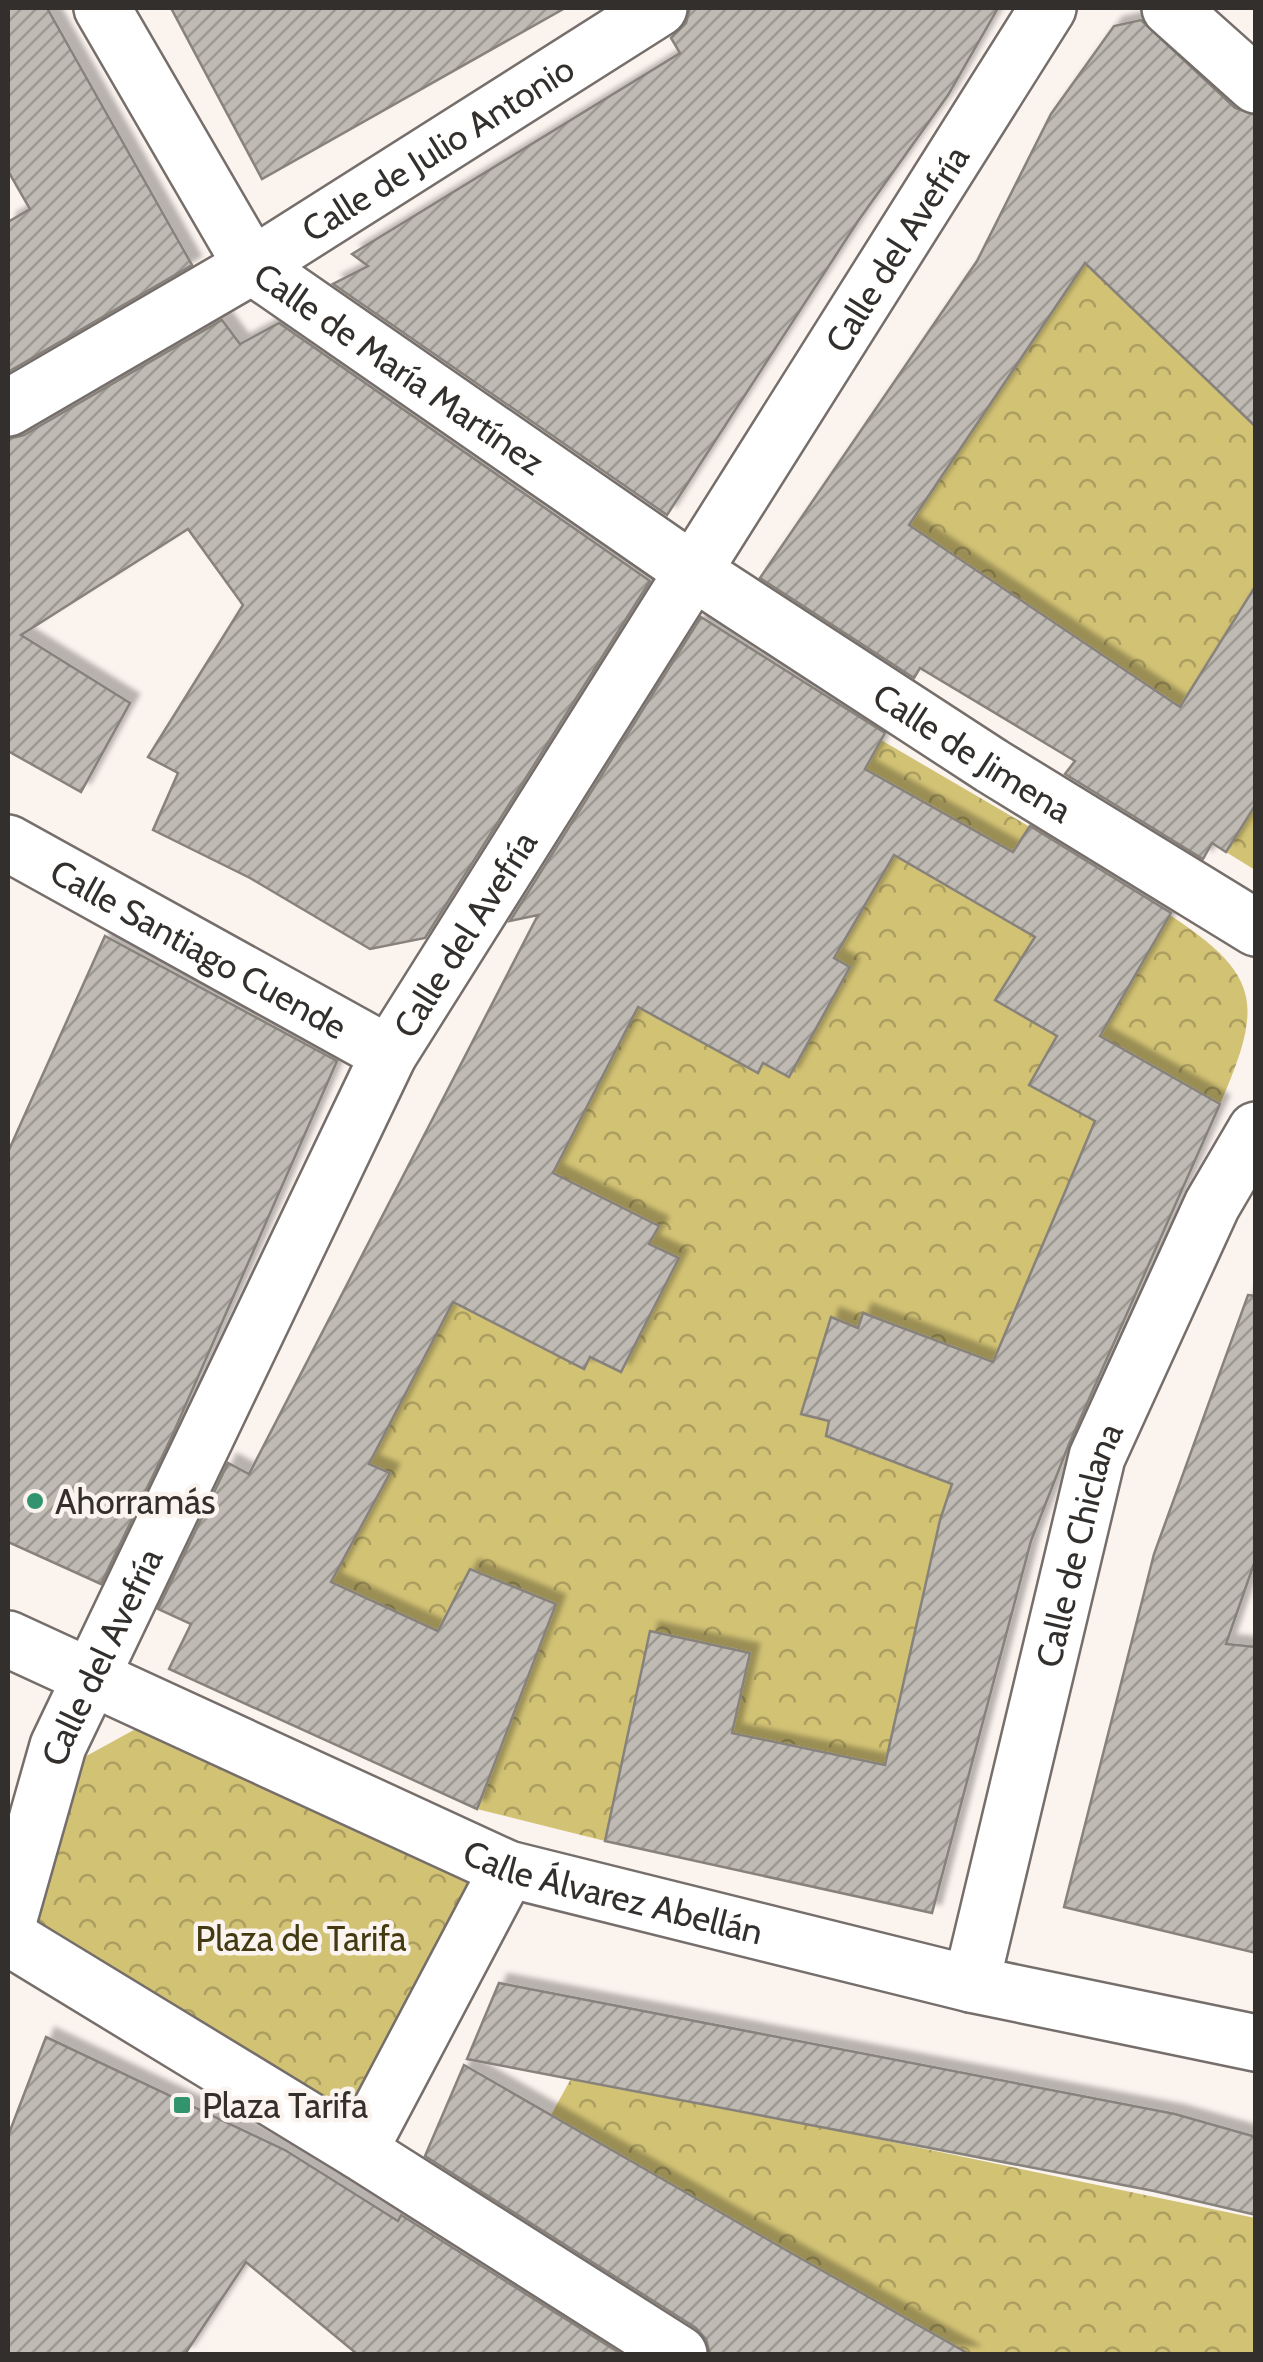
<svg xmlns="http://www.w3.org/2000/svg" width="1263" height="2362" font-family="Cabin,sans-serif">
  <style>
    .forest { fill: url(#forest-crowns) }
    .building { fill: url(#building-hatch); stroke: #87827b; stroke-width: 2.5; filter: url(#shadow) }
    .lines { fill: none; stroke-linecap: round; stroke-linejoin: round }
    .minor-casing { stroke: #756e6a; stroke-width: 60 }
    .minor { stroke: #fff; stroke-width: 55 }
    .poi-dot { fill: #31946e; stroke: #fbf3ee; stroke-width: 4 }
    .labels { text-anchor: middle; dominant-baseline: central; stroke-width: 9; stroke-linejoin: round; paint-order: stroke }
    .street-label { font-size: 35px; fill: #322f2d; stroke: #fbf3ee }
    .poi-label { font-size: 35px; fill: #322f2d; stroke: #fbf3ee; text-anchor: start }
    .park-label { font-size: 35px; fill: #433a12; stroke: #fbf3ee }
  </style>
  <defs>
    <pattern id="forest-crowns" width="20" height="18" patternUnits="userSpaceOnUse" patternTransform="scale(2.5)"><rect width="20" height="18" fill="#d2c274"/><path d="M2 6a3 3 0 1 1 6 0M12 15a3 3 0 1 1 6 0" fill="none" stroke="#ab9e60"/></pattern>
    <pattern id="building-hatch" width="6" height="6" patternUnits="userSpaceOnUse" patternTransform="scale(2.5)"><rect width="6" height="6" fill="#bfbab3"/><path d="M-1 1l2-2M0 6l6-6M5 7l2-2" fill="none" stroke="#9c9892"/></pattern>
    <filter id="shadow"><feDropShadow dx="9" dy="-9" stdDeviation="2.5" flood-color="#0004"/></filter>
  </defs>
  <rect width="100%" height="100%" fill="#fbf3ee"/>
  <g class="forest">
    <path d="M1085,263l170,157v238l-75,49 -271,-181z"/>
    <path d="M881,740l149,87 -52,77 57,33 -40,63 62,36 -27,50 65,35 -105,247 -60,-30 -66,-25 -6,14 -26,-10 -30,97 27,7 -3,16 72,27 61,2 -19,54 -55,245 -153,-32 18,-80 -99,-22 -46,210 -128,-32 78,-205 -84,-35 -33,62 -107,-49 58,-109 -20,-9 92,-177 56,48 66,33 7,-11 31,15 57,-113 -29,-15 9,-18 -89,-45 -23,4 100,-194 112,81 5,-9 25,14 61,-109 -23,-14 39,-185z"/>
    <path d="M1255,804v66l-29,-18z"/>
    <path d="M1170,915c92,61 93,90 50,189l-120,-68z"/>
    <path d="M141,1726l333,144 -116,255 -333,-202 54,-163z"/>
    <path d="M573,2075l682,143v135l-290,1 -414,-239z"/>
  </g>
  <g class="building">
    <path d="M8,8h39l145,257 -184,107v-150l22,-13 -22,-38z"/>
    <path d="M171,8h394l-303,171z"/>
    <path d="M690,8h308l-50,87 -90,126 -191,294 -334,-231 35,-18 -16,-12 328,-201 -9,-15 15,-15z"/>
    <path d="M1141,20l94,88 21,7v312l-171,-164 -176,262 271,182 76,-122v219l-30,48 -14,-9 -9,16 -138,-85 10,-13 -155,-93 -6,10 -154,-100 217,-317 74,-147 63,-88z"/>
    <path d="M222,320l18,24 39,-21 371,258 -225,357 -55,11 -120,-71 -97,-48 25,-57 -30,-16 95,-152 -55,-76 -167,106 109,68 -49,89 -73,-41v-312l16,-4z"/>
    <path d="M701,617l184,116 -20,36 148,83 17,-26 141,87 -71,123 120,68 -151,340 -38,97 -99,372 -327,-72 45,-210 100,22 -18,80 153,32 55,-245 12,-36 -126,-48 3,-15 -28,-7 30,-97 27,11 5,-15 130,49 102,-241 -66,-36 28,-49 -62,-36 40,-63 -141,-82 -60,103 16,9 -61,110 -26,-14 -5,10 -120,-66 -85,166 106,53 -10,18 30,14 -58,114 -31,-15 -6,12 -131,-67 -84,162 21,9 -59,109 107,49 32,-62 86,35 -79,205 -308,-140 22,-45 -33,-15 70,-146 21,11 289,-559 -28,6z"/>
    <path d="M105,936l232,125 -165,375 -71,148 -93,-42v-390z"/>
    <path d="M1248,1295l8,1v262l-30,86 30,3v306l-192,-46 90,-353z"/>
    <path d="M499,1983l676,131 81,23v78l-102,-24 -687,-132z"/>
    <path d="M46,2037l239,113 113,71 3,-6 220,139h-264l-111,-92 -61,92h-177v-218z"/>
    <path d="M464,2065l322,185 183,104h-259l-4,-15 -10,-11 -271,-172z"/>
  </g>
  <g class="lines">
    <g class="minor-casing">
      <g id="minor">
        <path id="s1" d="M102,8l150,258 442,306 298,194 264,162"/>
        <path d="M1170,8l86,77"/>
        <path id="s2" d="M8,408l244,-142 407,-258"/>
        <path id="s3" d="M8,843l381,211"/>
        <path id="s4" d="M8,1639l500,230 463,115 285,59"/>
        <path id="s5" d="M8,1922l50,-176 331,-692 659,-1046"/>
        <path d="M8,1937l351,214 320,203"/>
        <path id="s6" d="M971,1984l126,-527 115,-252 44,-75"/>
        <path d="M359,2151l149,-282"/>
      </g>
    </g>
    <use href="#minor" class="minor"/>
  </g>
  <g class="poi-dot">
    <circle cx="35" cy="1501" r="10"/>
    <rect x="172" y="2095" width="20" height="20" rx="5"/>
  </g>
  <g class="labels">
    <g class="street-label">
      <text stroke="none"><textPath href="#s2" startOffset="502">Calle de Julio Antonio</textPath></text>
      <text stroke="none"><textPath href="#s5" startOffset="1902">Calle del Avefría</textPath></text>
      <text stroke="none"><textPath href="#s1" startOffset="478">Calle de María Martínez</textPath></text>
      <text stroke="none"><textPath href="#s1" startOffset="1168">Calle de Jimena</textPath></text>
      <text stroke="none"><textPath href="#s5" startOffset="1092">Calle del Avefría</textPath></text>
      <text stroke="none"><textPath href="#s3" startOffset="218">Calle Santiago Cuende</textPath></text>
      <text stroke="none"><textPath href="#s6" startOffset="452">Calle de Chiclana</textPath></text>
      <text stroke="none"><textPath href="#s5" startOffset="282">Calle del Avefría</textPath></text>
      <text stroke="none"><textPath href="#s4" startOffset="658">Calle Álvarez Abellán</textPath></text>
    </g>
    <g class="poi-label">
      <text x="55" y="1501">Ahorramás</text>
      <text x="202" y="2105">Plaza Tarifa</text>
    </g>
    <g class="park-label">
      <text x="301" y="1938">Plaza de Tarifa</text>
    </g>
  </g>
  <rect width="1263" height="2362" fill="none" stroke="#322f2d" stroke-width="20"/>
</svg>
